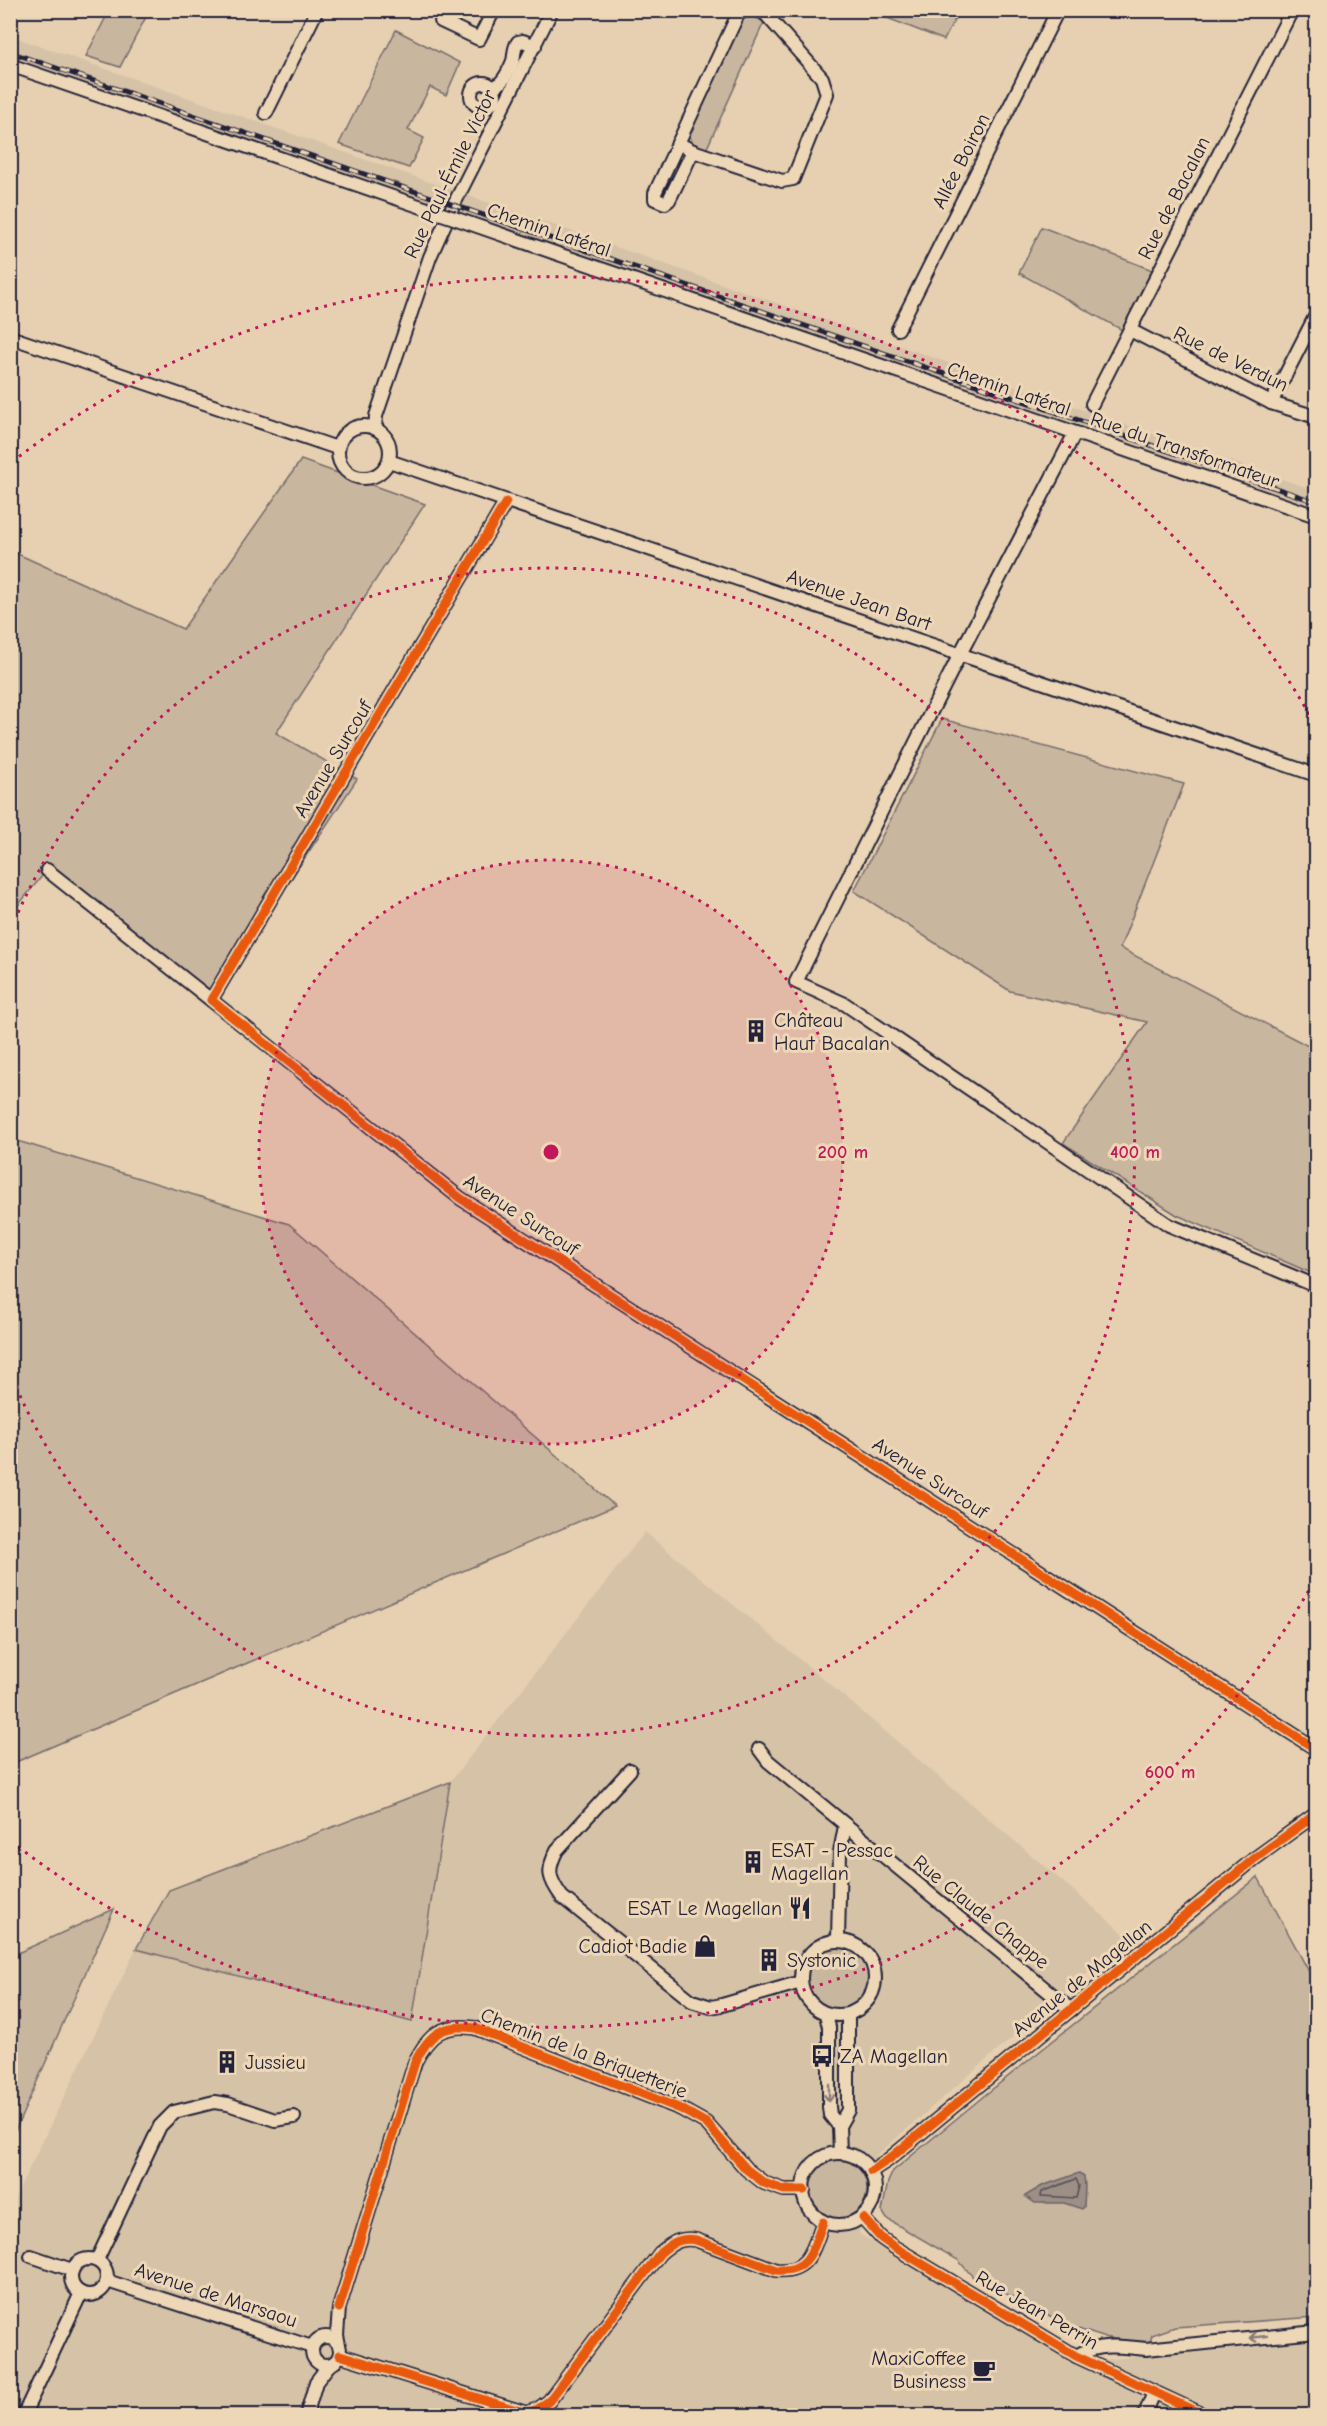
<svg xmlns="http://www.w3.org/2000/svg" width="1327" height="2426" font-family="'Comic Neue',sans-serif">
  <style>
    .built { fill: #d6c2a7 }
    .green { fill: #c9b69f; stroke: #766c6d; stroke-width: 1.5 }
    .water { fill: #9d8f86; stroke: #6c6368; stroke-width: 1.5 }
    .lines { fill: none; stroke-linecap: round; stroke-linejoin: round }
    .shore { stroke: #534e59; stroke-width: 1.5 }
    .minor-casing { stroke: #22223b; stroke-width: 16 }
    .minor { stroke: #eed7b6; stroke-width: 12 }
    .rail-casing { stroke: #22223b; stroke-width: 5 }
    .rail { stroke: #eed7b6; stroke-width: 3; stroke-dasharray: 9; stroke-linecap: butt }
    .minor-bridge-casing { stroke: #22223b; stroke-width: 16; stroke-linecap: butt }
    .minor-bridge { stroke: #eed7b6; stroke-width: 12 }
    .cycleway-casing { stroke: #eed7b6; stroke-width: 13 }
    .cycleway { stroke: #e8590c; stroke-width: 9 }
    .oneway { stroke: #887c78 }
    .ring { fill: none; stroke: #c2185b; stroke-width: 3; stroke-dasharray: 3 6 }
    .labels { text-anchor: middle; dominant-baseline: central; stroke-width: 6; stroke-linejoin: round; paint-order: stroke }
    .street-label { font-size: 20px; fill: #22223b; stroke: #eed7b6 }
    .poi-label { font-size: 20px; fill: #22223b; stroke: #eed7b6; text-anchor: start }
    .centre { fill: #c2185b; stroke: #eed7b6; stroke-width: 3 }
    .ring-label { font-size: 18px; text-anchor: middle; font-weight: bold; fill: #c2185b; stroke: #eed7b6; stroke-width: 6; stroke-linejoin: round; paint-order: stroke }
  </style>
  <rect width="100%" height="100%" fill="#e6d0b1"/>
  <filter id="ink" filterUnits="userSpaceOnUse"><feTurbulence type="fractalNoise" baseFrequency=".0167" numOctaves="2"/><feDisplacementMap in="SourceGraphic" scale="12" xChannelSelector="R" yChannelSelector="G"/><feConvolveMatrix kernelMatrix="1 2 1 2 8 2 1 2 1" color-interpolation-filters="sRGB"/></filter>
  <g filter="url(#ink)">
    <g class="built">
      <path d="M11,36l1305,455v17l-1305,-450z"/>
      <path d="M645,1532l170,140 313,265 -251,218 -18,79 198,117 44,9 215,-20v75h-1306v-207l126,-259 276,73 38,-240z"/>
    </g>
    <g class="green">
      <path d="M953,10l5,3 -14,27 -75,-29z"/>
      <path d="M109,11h40l-29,56 -34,-11z"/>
      <path d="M752,16l12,6 -58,128c-10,-3 -16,-7 -17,-18l52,-112z"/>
      <path d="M396,30l64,33 -14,32 -16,-8 -22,43 16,8 -15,30 -70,-24z"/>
      <path d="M1042,227l110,43 -30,60 -103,-57z"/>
      <path d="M301,460l124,44 -149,229 81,46 -146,221 -164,-130 -36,44v-363l172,78z"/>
      <path d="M942,719l242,65 -64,164 196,102v225l-139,-60 -114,-72 84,-121 -137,-31 -156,-100z"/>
      <path d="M11,1139l278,85 326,282 -604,258z"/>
      <path d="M450,1782l-38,240 -276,-73 33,-59z"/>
      <path d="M1258,1877l55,102 3,-1v339l-141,10 -23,8 -2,7 -22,-1 -25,-4 -31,-10 -99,-50 -15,-17 -71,-41 -5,-8 6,-29 5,-11 92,-76z"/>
      <path d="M114,1909l-103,231v-184z"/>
      <circle cx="838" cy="1978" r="31"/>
      <circle cx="838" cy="2189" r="29"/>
    </g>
    <path class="water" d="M1079,2173l5,3 1,10 -1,21 -2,2 -18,-6h-29l-10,-7 17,-10z"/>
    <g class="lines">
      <path class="shore" d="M1076,2179l3,7 -3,12 -35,-2 1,-4z"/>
      <g class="minor-casing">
        <g id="minor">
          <path d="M447,10l-6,11 38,18 15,-29"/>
          <path d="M10,65l432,149"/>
          <circle cx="483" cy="95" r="12"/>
          <path d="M493,88c10,-4 16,-17 20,-27 2,-7 0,-12 5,-19l5,-1 12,5"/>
          <path d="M266,113l51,-103"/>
          <path d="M678,143l15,8 89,30 11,-2 34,-85 -5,-16 -60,-68"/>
          <path d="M693,151l-24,49 -4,3 -10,-4v-6l85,-183"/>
          <path d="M454,218l862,298"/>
          <path d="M898,329l160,-319"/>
          <path d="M1130,330l141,73 45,14"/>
          <path d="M10,337l327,111"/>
          <path d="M1271,403l45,-88"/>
          <path d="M1092,404l200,-394"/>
          <circle cx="364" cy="452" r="26"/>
          <path d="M375,428l1,-12 54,-159 22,-49 100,-198"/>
          <path d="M1075,433l-117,225 -162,324 49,22 324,221 147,61"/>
          <path d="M389,461l927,314"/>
          <path d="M506,502l-295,498 249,198 856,551"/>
          <path d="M47,870l164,130"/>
          <path d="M759,1749l9,12 303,249"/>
          <path d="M630,1770l-73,80c-11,21 -8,29 5,47l130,104 19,6 11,-2 79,-23"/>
          <path d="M838,1939l2,-87 5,-26"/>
          <circle cx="838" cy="1978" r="37"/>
          <path d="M826,2015l3,12v80l1,8 9,11 1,27"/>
          <path d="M839,2126l9,-16v-95"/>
          <circle cx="839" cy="2189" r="36"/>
          <path d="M871,2171l17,-11 366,-301 62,-45"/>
          <path d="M863,2218l18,20 13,9 182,109 130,60"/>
          <path d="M31,2256l41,14"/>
          <circle cx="89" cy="2277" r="18"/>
          <path d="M97,2260l63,-134 14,-14 40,-10 14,2 47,16 19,-3"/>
          <path d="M107,2281l205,66"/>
          <circle cx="326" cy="2351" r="14"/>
          <path d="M339,2345l-2,-10 2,-27 76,-246c14,-28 28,-39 60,-34l206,81 25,14 40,46 18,14 20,7h20"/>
          <path d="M340,2355l186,58 12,-4 11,-8 111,-148c12,-10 20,-16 36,-13l80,30c34,3 37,-22 47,-48"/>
          <path d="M1076,2356c22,-13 46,-10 70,-7l170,-17"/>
          <path d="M23,2416l58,-123"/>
          <path d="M306,2416l10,-34 13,-17"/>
          <path d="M1144,2416l10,-23"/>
        </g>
      </g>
      <use href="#minor" class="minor"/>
      <g class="rail-casing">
        <path id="rail" d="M10,52l1306,450"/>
      </g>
      <use href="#rail" class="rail"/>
      <g class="minor-bridge-casing">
        <path id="minor-bridge" d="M442,214l12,4"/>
      </g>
      <use href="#minor-bridge" class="minor-bridge"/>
      <g class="cycleway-casing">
        <g id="cycleway">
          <path d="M506,502l-295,498 249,198 856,551"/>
          <path d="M871,2171l17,-11 366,-301 62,-45"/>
          <path d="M863,2218l18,20 13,9 182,109 130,60"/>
          <path d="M339,2308l76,-246c14,-28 28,-39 60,-34l206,81 25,14 40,46 18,14 20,7h20"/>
          <path d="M340,2355l186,58 12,-4 11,-8 111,-148c12,-10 20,-16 36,-13l80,30c34,3 37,-22 47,-48"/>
        </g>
      </g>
      <use href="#cycleway" class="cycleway"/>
    </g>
    <defs><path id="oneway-shaft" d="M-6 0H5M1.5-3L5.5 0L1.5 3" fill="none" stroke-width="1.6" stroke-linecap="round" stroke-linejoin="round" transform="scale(1.5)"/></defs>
    <g class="oneway">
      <use href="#oneway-shaft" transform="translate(829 2093) rotate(90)"/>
      <use href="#oneway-shaft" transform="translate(1258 2337) rotate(174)"/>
    </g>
  </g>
  <circle cx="551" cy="1152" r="292" fill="#c2185b" fill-opacity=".12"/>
  <g class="ring">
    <circle cx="551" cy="1152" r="292"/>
    <path d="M11 929A584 584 0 1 1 11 1375"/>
    <path d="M1313 1583A876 876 0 0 1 12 1842M12 462A876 876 0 0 1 1313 721"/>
  </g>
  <defs>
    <g id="building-bare" transform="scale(1.8)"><path d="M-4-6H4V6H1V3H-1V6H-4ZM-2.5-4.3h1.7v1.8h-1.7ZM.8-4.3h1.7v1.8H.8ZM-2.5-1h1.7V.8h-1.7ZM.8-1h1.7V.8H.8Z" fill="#22223b" stroke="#eed7b6" stroke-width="2.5" paint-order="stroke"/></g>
    <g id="restaurant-bare" transform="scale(1.8)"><path d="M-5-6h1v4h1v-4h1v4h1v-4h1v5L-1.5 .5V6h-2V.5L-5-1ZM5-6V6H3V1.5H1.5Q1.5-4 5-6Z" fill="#22223b" stroke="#eed7b6" stroke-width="2.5" paint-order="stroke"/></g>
    <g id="shop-bare" transform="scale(1.8)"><path d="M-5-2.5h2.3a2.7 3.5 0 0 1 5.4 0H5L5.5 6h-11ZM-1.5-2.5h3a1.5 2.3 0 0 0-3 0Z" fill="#22223b" stroke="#eed7b6" stroke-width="2.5" paint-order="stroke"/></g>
    <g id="bus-bare" transform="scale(1.8)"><path d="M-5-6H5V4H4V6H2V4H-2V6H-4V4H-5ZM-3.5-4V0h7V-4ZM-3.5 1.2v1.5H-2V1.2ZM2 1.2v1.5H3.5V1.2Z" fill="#22223b" stroke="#eed7b6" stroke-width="2.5" paint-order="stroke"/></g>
    <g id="cafe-bare" transform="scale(1.8)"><path d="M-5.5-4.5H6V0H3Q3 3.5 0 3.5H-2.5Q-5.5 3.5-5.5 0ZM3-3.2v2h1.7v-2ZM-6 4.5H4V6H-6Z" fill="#22223b" stroke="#eed7b6" stroke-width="2.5" paint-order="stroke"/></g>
  </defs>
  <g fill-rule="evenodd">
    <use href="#building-bare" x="756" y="1031"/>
    <use href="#building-bare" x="753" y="1862"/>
    <use href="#restaurant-bare" x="800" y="1908"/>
    <use href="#shop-bare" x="705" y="1946"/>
    <use href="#building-bare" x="769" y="1960"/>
    <use href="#bus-bare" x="822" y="2056"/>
    <use href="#building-bare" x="227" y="2062"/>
    <use href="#cafe-bare" x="984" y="2370"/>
  </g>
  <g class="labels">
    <g class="street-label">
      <text transform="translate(961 161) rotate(-63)">Allée Boiron</text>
      <text transform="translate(450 174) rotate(-64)">Rue Paul-Émile Victor</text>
      <text transform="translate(1174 198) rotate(-63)">Rue de Bacalan</text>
      <text transform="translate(549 230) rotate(19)">Chemin Latéral</text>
      <text transform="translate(1231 359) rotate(26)">Rue de Verdun</text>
      <text transform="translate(1009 389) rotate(19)">Chemin Latéral</text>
      <text transform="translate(1185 450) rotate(19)">Rue du Transformateur</text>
      <text transform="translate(859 600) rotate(19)">Avenue Jean Bart</text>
      <text transform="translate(333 759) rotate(-59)">Avenue Surcouf</text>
      <text transform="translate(521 1215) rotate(33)">Avenue Surcouf</text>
      <text transform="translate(930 1478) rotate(33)">Avenue Surcouf</text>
      <text transform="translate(981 1912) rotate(39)">Rue Claude Chappe</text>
      <text transform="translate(1082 1978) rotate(-39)">Avenue de Magellan</text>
      <text transform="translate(584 2053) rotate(21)">Chemin de la Briquetterie</text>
      <text transform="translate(216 2295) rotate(18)">Avenue de Marsaou</text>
      <text transform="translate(1037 2310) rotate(30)">Rue Jean Perrin</text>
    </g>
    <g class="poi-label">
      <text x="774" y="1020">Château<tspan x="774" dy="23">Haut Bacalan</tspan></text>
      <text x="771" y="1850">ESAT - Pessac<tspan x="771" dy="23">Magellan</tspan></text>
      <text x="782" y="1908" text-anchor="end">ESAT Le Magellan</text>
      <text x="687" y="1946" text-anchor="end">Cadiot Badie</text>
      <text x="787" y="1960">Systonic</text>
      <text x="840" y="2056">ZA Magellan</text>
      <text x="245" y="2062">Jussieu</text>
      <text x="966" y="2358" text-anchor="end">MaxiCoffee<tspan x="966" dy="23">Business</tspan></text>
    </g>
  </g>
  <circle cx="551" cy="1152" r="9" class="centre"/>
  <g class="ring-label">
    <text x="843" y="1158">200 m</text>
    <text x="1135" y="1158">400 m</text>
    <text x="1170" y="1778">600 m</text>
  </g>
  <rect width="1327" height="2426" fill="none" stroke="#eed7b6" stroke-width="36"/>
  <rect x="18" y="18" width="1291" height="2390" fill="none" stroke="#22223b" stroke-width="2" filter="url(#ink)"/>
</svg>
